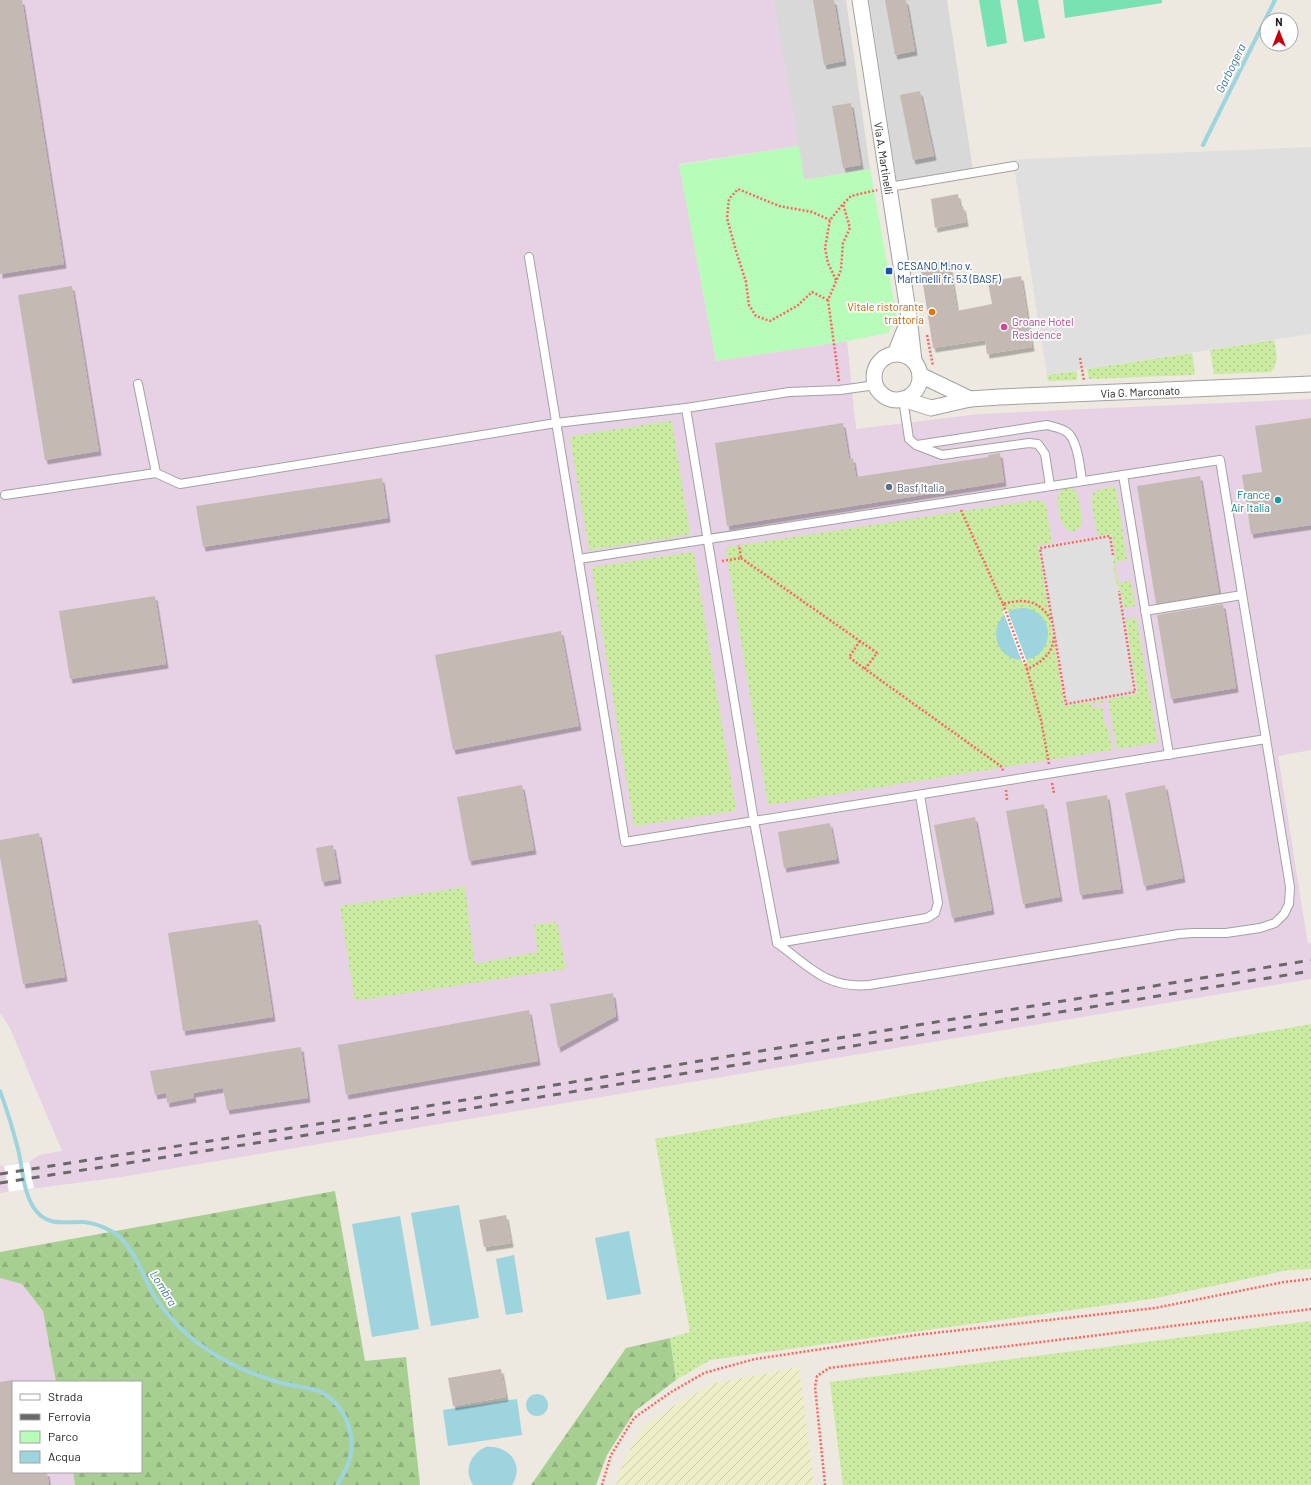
<svg xmlns="http://www.w3.org/2000/svg" width="1311" height="1485" font-family="Barlow,sans-serif">
  <style>
    .residential { fill: #d9d8d8 }
    .industrial { fill: #e7d1e4 }
    .farmland { fill: url(#farmland-furrows) }
    .grass { fill: url(#grass-dots) }
    .forest { fill: url(#forest-firs) }
    .park { fill: #b8fcb9 }
    .pitch { fill: #78e2b2 }
    .parking { fill: #dfdfdf }
    .water { fill: #9dd4de }
    .pier { fill: #fff }
    .lines { fill: none; stroke-linecap: round; stroke-linejoin: round }
    .stream { stroke: #9dd4de; stroke-width: 4 }
    .building { fill: #c5b9b3; filter: url(#shadow) }
    .lane-casing { stroke: #a2a2a2; stroke-width: 10 }
    .street-casing { stroke: #a2a2a2; stroke-width: 17 }
    .path { stroke: #ff645f; stroke-width: 2.5; stroke-dasharray: 2 2; stroke-linecap: butt }
    .lane { stroke: #fff; stroke-width: 8 }
    .street { stroke: #fff; stroke-width: 15 }
    .rail { stroke: #696969; stroke-width: 3; stroke-dasharray: 8 8; stroke-linecap: butt }
    .transit-dot { fill: #1a4fb4; stroke: #fff; stroke-width: 1.5 }
    .food-dot { fill: #e8710a; stroke: #fff; stroke-width: 1.5 }
    .hotel-dot { fill: #d1479c; stroke: #fff; stroke-width: 1.5 }
    .service-dot { fill: #5c6f8a; stroke: #fff; stroke-width: 1.5 }
    .culture-dot { fill: #0f9aa8; stroke: #fff; stroke-width: 1.5 }
    .labels { text-anchor: middle; dominant-baseline: central; stroke-width: 3.5; stroke-linejoin: round; paint-order: stroke }
    .street-label { font-size: 11px; fill: #1b1b1b; stroke: #fff }
    .transit-label { font-size: 11px; fill: #164399; stroke: #fff; text-anchor: start }
    .food-label { font-size: 11px; fill: #c56008; stroke: #fff; text-anchor: end }
    .hotel-label { font-size: 11px; fill: #b23c85; stroke: #fff; text-anchor: start }
    .service-label { font-size: 11px; fill: #4e5e75; stroke: #fff; text-anchor: start }
    .culture-label { font-size: 11px; fill: #0d838f; stroke: #fff; text-anchor: end }
    .water-label { font-size: 12px; font-style: italic; fill: #417aa6; stroke: #fff }
  </style>
  <defs>
    <pattern id="farmland-furrows" width="10" height="10" patternUnits="userSpaceOnUse"><rect width="10" height="10" fill="#eeeec9"/><path d="M-1 1l2-2M0 10L10 0M9 11l2-2" fill="none" stroke="#ccccac"/></pattern>
    <pattern id="grass-dots" width="8" height="8" patternUnits="userSpaceOnUse"><rect width="8" height="8" fill="#cbeba2"/><path d="M2 2h.1M6 6h.1" fill="none" stroke="#aec98b" stroke-width="1.8" stroke-linecap="round"/></pattern>
    <pattern id="forest-firs" width="22" height="20" patternUnits="userSpaceOnUse"><rect width="22" height="20" fill="#a8cf92"/><path d="M5 1l3.5 6h-7zM16 11l3.5 6h-7z" fill="#90b17d"/></pattern>
    <filter id="shadow"><feDropShadow dx="2.5" dy="4.5" stdDeviation="0" flood-color="#0004"/></filter>
  </defs>
  <rect width="100%" height="100%" fill="#ede8e0"/>
  <g class="residential">
    <path d="M773,0h73l24,169 -66,11z"/>
    <path d="M869,0h78l26,171 -76,12z"/>
  </g>
  <g class="industrial">
    <path d="M0,0h773l26,146 -120,18 37,197 131,-20 9,88 124,-15 331,-15v351l-33,6 30,188 3,-1v36l-1190,198 -121,16v-27l29,-4 10,-7 23,-4 -52,-123 -10,-15z"/>
    <path d="M0,1278l22,6 21,27 13,71h-43v90h60l2,13h-75z"/>
  </g>
  <path class="farmland" d="M799,1367l15,118h-198l8,-25 21,-34 36,-25 35,-18z"/>
  <g class="grass">
    <path d="M1274,340c2,12 6,21 -3,32l-57,2 -4,-24z"/>
    <path d="M1192,353l3,21 -1,1 -105,4 -2,-10z"/>
    <path d="M1077,371v9l-29,1 -1,-6z"/>
    <path d="M669,421l3,1 18,111 -1,2 -99,15 -1,-1 -19,-111 2,-2z"/>
    <path d="M1114,487l2,1 11,72 -12,2 3,21 13,-2 4,25 -11,2 -3,-17 -5,-8 -3,-20 2,-9 -4,-20 -13,2c-2,-9 -10,-39 -3,-44 5,-4 14,-4 19,-5z"/>
    <path d="M1065,488c4,0 8,0 11,4 3,4 7,28 5,33 -1,3 -4,5 -7,6 -14,3 -16,-25 -16,-35l2,-3z"/>
    <path d="M1035,500l9,2 2,4 6,37 -14,3 27,160 39,-6v2l-13,2 1,4 10,-1 3,18 3,2 4,23 -342,55 -2,-1 -42,-254 2,-3z"/>
    <path d="M691,552l3,2 42,255 -2,2 -98,15 -2,-1 -42,-256 1,-2z"/>
    <path d="M1136,617l22,126 -41,6 -9,-50 30,-5 -12,-74z"/>
    <path d="M465,887l10,77 63,-12 -4,-27 23,-3 9,47 -211,32 -15,-95z"/>
    <path d="M1311,1024v245l-23,1 -137,29 -441,61 -34,20 -6,-42 20,-6 -35,-193z"/>
    <path d="M1311,1321v164h-468l-13,-103z"/>
  </g>
  <g class="forest">
    <path d="M335,1191l30,170 41,-4 14,128h-345l-2,-13h68v-90h-85l-13,-71 -21,-27 -22,-6v-26z"/>
    <path d="M670,1338l6,42 -41,31 -28,44 -11,30h-65l95,-137z"/>
  </g>
  <path class="park" d="M799,146l5,34 66,-11 27,149 -9,15 -41,8 -131,20 -37,-196z"/>
  <g class="pitch">
    <path d="M979,0h21l7,43 -20,4z"/>
    <path d="M1017,0h21l7,38 -21,4z"/>
    <path d="M1063,0h99v3l-97,15z"/>
  </g>
  <g class="parking">
    <path d="M1311,147v187l-264,41 -34,-215 11,-1z"/>
    <path d="M1112,534l3,21 -2,8 3,20 5,8 17,103 -73,12 -27,-160z"/>
  </g>
  <g class="water">
    <circle cx="1022" cy="634" r="26"/>
    <path d="M459,1205l20,113 -48,8 -20,-113z"/>
    <path d="M400,1216l19,113 -47,8 -20,-113z"/>
    <path d="M629,1231l12,63 -34,6 -12,-62z"/>
    <path d="M514,1255l9,57 -17,3 -10,-56z"/>
    <circle cx="537" cy="1405" r="11"/>
    <path d="M517,1399l5,36 -74,11 -5,-36z"/>
    <path d="M486,1447c23,-2 39,18 26,38h-39c-10,-15 -2,-32 13,-38z"/>
  </g>
  <g class="pier">
    <path d="M1007,609l20,53 -4,2 -20,-53z"/>
    <path d="M29,1162l5,26 -25,4 -5,-26z"/>
  </g>
  <g class="lines">
    <g class="stream">
      <path d="M1203,145l72,-145"/>
      <path d="M0,1091c7,19 13,39 18,58 5,20 5,47 19,63 13,15 30,9 47,10 10,1 20,5 29,10 22,14 29,44 42,65 9,15 21,27 34,39 25,22 64,40 96,48 12,3 27,3 38,9 22,13 33,41 27,65 -2,10 -8,19 -13,27"/>
    </g>
  </g>
  <g class="building">
    <path d="M0,0h22l42,264 -64,10z"/>
    <path d="M813,0h21l10,61 -20,4z"/>
    <path d="M885,0h21l9,51 -20,4z"/>
    <path d="M920,91l14,65 -21,4 -13,-65z"/>
    <path d="M851,103l10,62 -18,3 -11,-62z"/>
    <path d="M958,194l2,13 3,-1 3,16 -31,6 -4,-29z"/>
    <path d="M949,261l8,50 35,-7 -4,-22 33,-6 11,71 -45,7 -2,-14 -52,8 -13,-83z"/>
    <path d="M72,286l27,165 -54,9 -27,-165z"/>
    <path d="M1311,418v107l-60,9 -9,-59 20,-3 -7,-46z"/>
    <path d="M843,423l6,36 4,-1 3,19 132,-20v-2l12,-2 4,29 -277,44 -12,-83z"/>
    <path d="M1200,476l19,117 -63,11 -19,-118z"/>
    <path d="M382,478l6,40 -185,29 -7,-41z"/>
    <path d="M155,596l11,68 -96,15 -11,-68z"/>
    <path d="M1223,604l13,84 -65,11 -14,-84z"/>
    <path d="M561,631l18,95 -126,24 -18,-95z"/>
    <path d="M522,785l12,65 -65,11 -12,-64z"/>
    <path d="M1165,785l18,93 -39,8 -19,-93z"/>
    <path d="M1107,795l14,94 -41,6 -14,-93z"/>
    <path d="M1044,804l16,93 -37,7 -17,-93z"/>
    <path d="M975,817l17,93 -40,8 -18,-93z"/>
    <path d="M830,823l7,36 -53,9 -6,-36z"/>
    <path d="M39,833l26,144 -42,7 -23,-127v-17z"/>
    <path d="M333,845l6,34 -17,3 -6,-34z"/>
    <path d="M258,920l15,97 -90,14 -15,-98z"/>
    <path d="M613,993l3,23 -58,32 -8,-44z"/>
    <path d="M529,1010l9,51 -192,34 -8,-50z"/>
    <path d="M301,1047l7,51 -81,12 -4,-22 -30,5 1,5 -27,5 -1,-10 -11,2 -5,-24z"/>
    <path d="M506,1215l5,28 -27,4 -5,-27z"/>
    <path d="M501,1369l5,28 -53,9 -5,-28z"/>
    <path d="M13,1380v92h34l2,13h-49v-103z"/>
  </g>
  <g class="lines">
    <g class="lane-casing">
      <g id="lane">
        <path d="M889,187l125,-21"/>
        <path d="M529,257l96,585 129,-21 23,122c32,23 49,46 92,42l310,-51 14,-1h33l34,-5 15,-5 9,-9 5,-10 1,-17 -24,-148 -512,82 -68,-413 103,-16 51,-2 36,-5"/>
        <path d="M138,384l18,89 24,11 376,-61 130,-15"/>
        <path d="M903,399l6,40 7,6 26,10 87,-12 9,1 7,10 5,32"/>
        <path d="M917,445l130,-20c7,2 16,3 21,8 10,9 12,35 14,48"/>
        <path d="M1123,475l46,280"/>
        <path d="M5,495l151,-22"/>
        <path d="M579,559l641,-99 46,279"/>
        <path d="M1145,611l97,-16"/>
        <path d="M777,943l150,-25 8,-5 3,-10 -18,-108"/>
      </g>
    </g>
    <g class="street-casing">
      <g id="street">
        <path id="s1" d="M860,0l49,317 5,44"/>
        <path d="M895,354l14,-35"/>
        <circle cx="897" cy="377" r="23"/>
        <path d="M920,375l50,24"/>
        <path id="s2" d="M903,399l28,9 39,-9 30,-2 311,-13"/>
      </g>
    </g>
    <g class="path">
      <path d="M836,280l-8,-17 -3,-15 5,-28 13,-16"/>
      <path d="M828,300l-16,-8 -15,14 -27,15 -14,-5 -7,-11 -3,-23 -10,-31 -9,-33 2,-19 9,-10 41,17 33,6 18,8"/>
      <path d="M927,335l6,31"/>
      <path d="M1080,358l4,23"/>
      <path d="M839,381l-11,-81 13,-30 2,-27 7,-15 -7,-24 8,-8 26,-6"/>
      <path d="M961,510l42,94c21,-6 38,-4 49,18"/>
      <path d="M1113,555l-3,-19 -70,12 26,156 69,-12 -16,-101"/>
      <path d="M741,558l136,95 -12,16 137,98 1,4"/>
      <path d="M722,561l19,-3 -2,-13"/>
      <path d="M1003,604l24,65"/>
      <path d="M860,641l-11,16 16,12"/>
      <path d="M1049,764l-8,-44 -14,-51c15,-7 26,-15 27,-33"/>
      <path d="M1052,783l2,10"/>
      <path d="M1006,790l1,10"/>
      <path d="M602,1485l9,-30 23,-37 37,-26 33,-19 51,-14 161,-24 239,-27 129,-26 27,-3"/>
      <path d="M825,1485l-10,-98 2,-11 12,-8 482,-59"/>
    </g>
    <use href="#lane" class="lane"/>
    <use href="#street" class="street"/>
    <g class="rail">
      <path d="M0,1174l343,-54 968,-160"/>
      <path d="M0,1183l345,-54 966,-158"/>
    </g>
  </g>
  <rect class="transit-dot" x="885" y="267" width="8" height="8" rx="2"/>
  <circle class="food-dot" cx="932" cy="312" r="4"/>
  <circle class="hotel-dot" cx="1004" cy="327" r="4"/>
  <circle class="service-dot" cx="889" cy="487" r="4"/>
  <circle class="culture-dot" cx="1278" cy="500" r="4"/>
  <g class="labels">
    <g class="street-label">
      <text stroke="none"><textPath href="#s1" startOffset="160">Via A. Martinelli</textPath></text>
      <text stroke="none"><textPath href="#s2" startOffset="240">Via G. Marconato</textPath></text>
    </g>
    <g class="transit-label">
      <text x="897" y="265">CESANO M.no v.<tspan x="897" dy="13">Martinelli fr. 53 (BASF)</tspan></text>
    </g>
    <g class="food-label">
      <text x="924" y="306">Vitale ristorante<tspan x="924" dy="13">trattoria</tspan></text>
    </g>
    <g class="hotel-label">
      <text x="1012" y="321">Groane Hotel<tspan x="1012" dy="13">Residence</tspan></text>
    </g>
    <g class="service-label">
      <text x="897" y="487">Basf Italia</text>
    </g>
    <g class="culture-label">
      <text x="1270" y="494">France<tspan x="1270" dy="13">Air Italia</tspan></text>
    </g>
    <g class="water-label">
      <text transform="translate(1230 68) rotate(-64)">Garbogera</text>
      <text transform="translate(164 1288) rotate(58)">Lombra</text>
    </g>
  </g>
  <rect x="12" y="1381" width="130" height="92" fill="#ffffff" stroke="#a4a4a4"/>
  <rect x="20" y="1394" width="20" height="6" fill="#ffffff" stroke="#a4a4a4"/>
  <text x="48" y="1401" font-size="12" fill="#1b1b1b">Strada</text>
  <rect x="20" y="1414" width="20" height="6" fill="#696969" stroke="#a4a4a4"/>
  <text x="48" y="1421" font-size="12" fill="#1b1b1b">Ferrovia</text>
  <rect x="20" y="1431" width="20" height="12" fill="#b8fcb9" stroke="#a4a4a4"/>
  <text x="48" y="1441" font-size="12" fill="#1b1b1b">Parco</text>
  <rect x="20" y="1451" width="20" height="12" fill="#9dd4de" stroke="#a4a4a4"/>
  <text x="48" y="1461" font-size="12" fill="#1b1b1b">Acqua</text>
  <g transform="translate(1279 32)"><circle r="19" fill="#ffffff" stroke="#a4a4a4"/>
  <path d="M0-3L7 15L0 10L-7 15Z" fill="#c6000e"/>
  <text y="-6" font-size="11" font-weight="bold" text-anchor="middle" fill="#1b1b1b">N</text>
  </g>
</svg>
